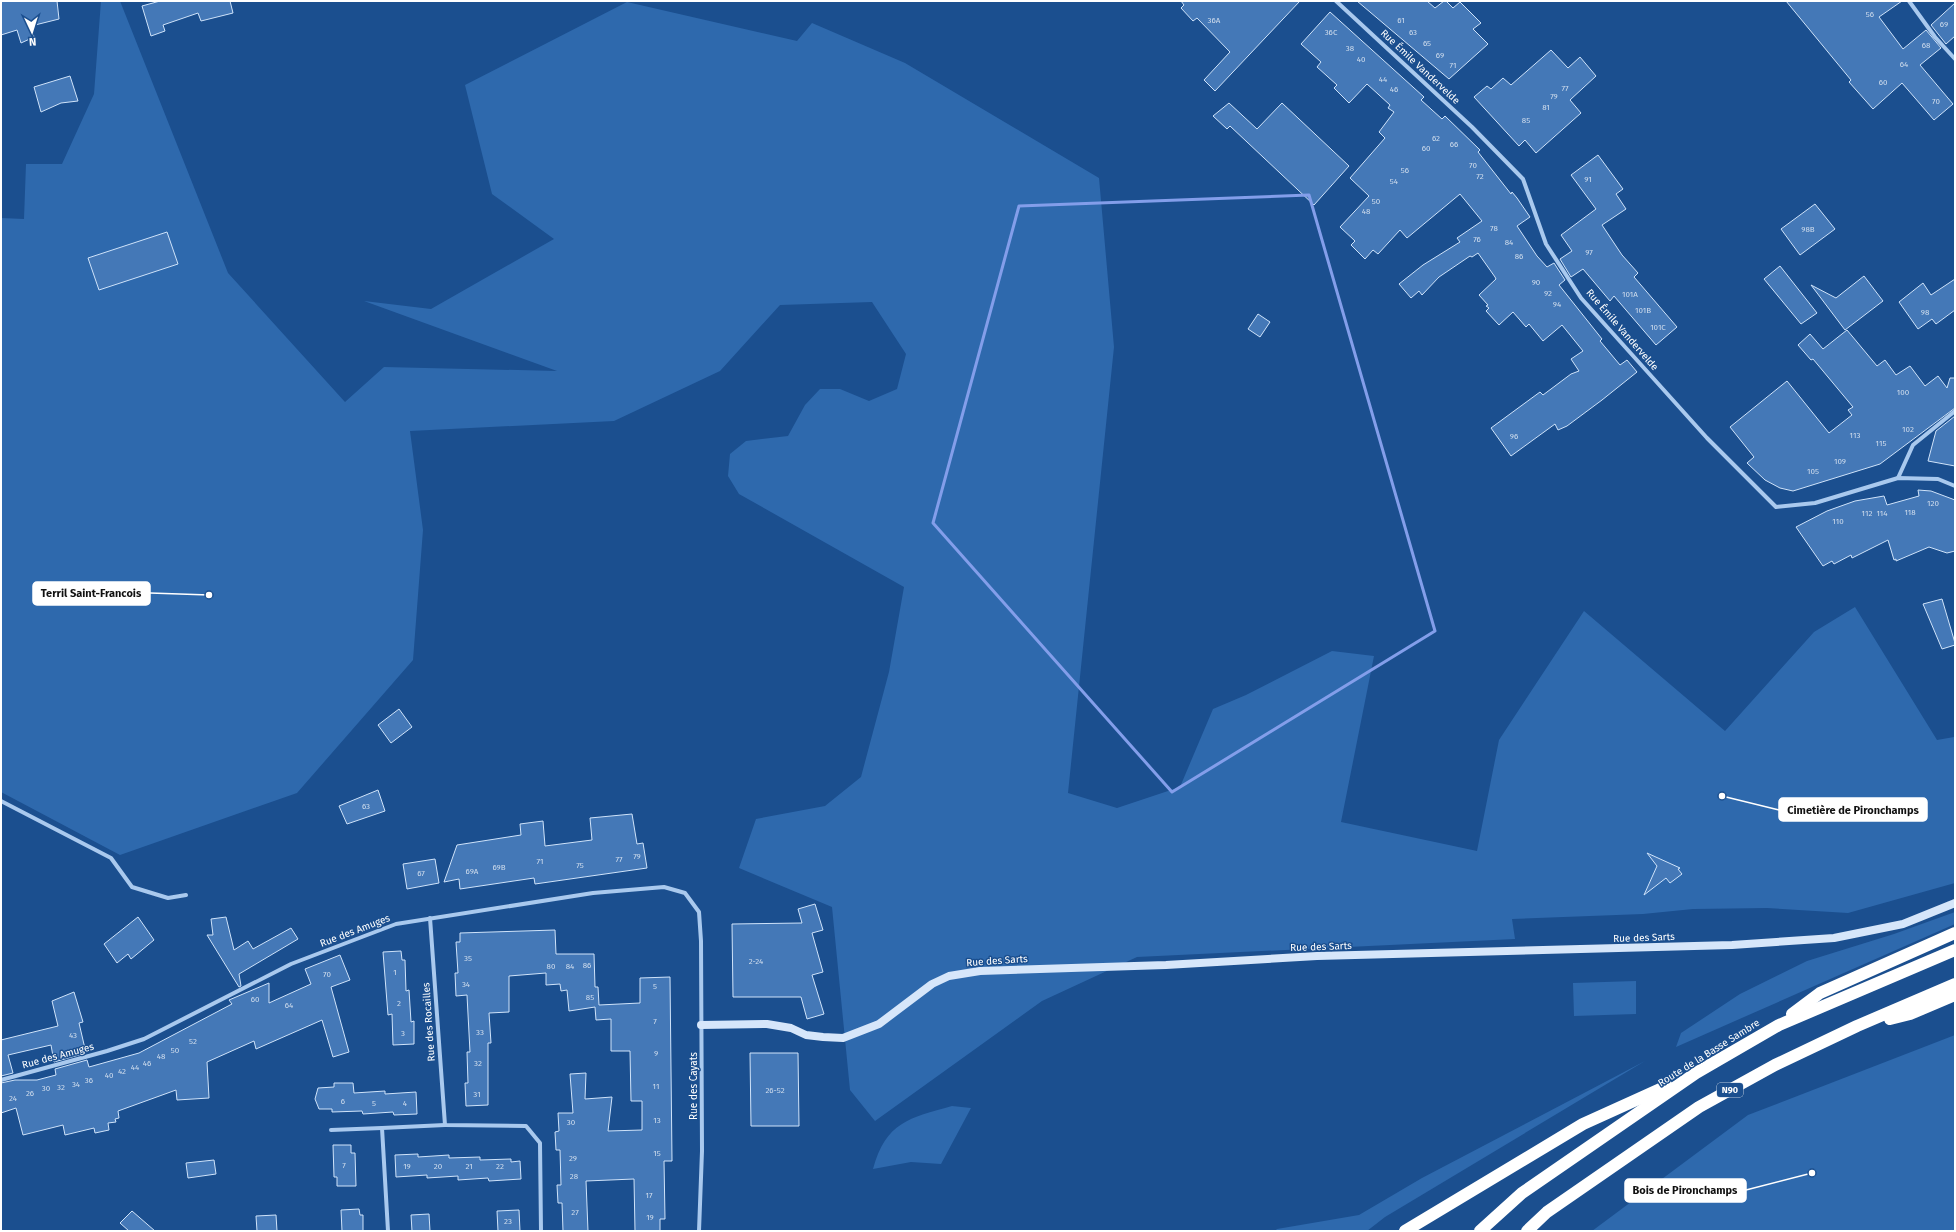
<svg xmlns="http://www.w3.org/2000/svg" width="1956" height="1232" font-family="'Fira Sans',sans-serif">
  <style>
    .green { fill: #2e69ad }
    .building { fill: #4478b7; stroke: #cfe3fa }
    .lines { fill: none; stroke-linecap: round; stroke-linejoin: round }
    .street { stroke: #a9c9ee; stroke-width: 4 }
    .secondary { stroke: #d6e6fa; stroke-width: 8 }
    .highway { stroke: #fff; stroke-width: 12 }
    .marked { fill: none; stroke: #839eea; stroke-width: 3; stroke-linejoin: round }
    .labels { text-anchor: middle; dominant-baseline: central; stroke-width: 3; stroke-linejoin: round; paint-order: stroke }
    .number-label { font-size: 8px; fill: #d0dded }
    .shield { fill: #1b4f8f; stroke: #bbcadd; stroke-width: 1 }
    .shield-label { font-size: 9px; font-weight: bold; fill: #fff }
    .street-label { font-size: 10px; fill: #fff; stroke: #1b4f8f }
    .leader { fill: none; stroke: #fff; stroke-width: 1.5 }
    .callout-dot { fill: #fff; stroke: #1b4f8f; stroke-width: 1.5 }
    .callout { fill: #fff; stroke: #fff; stroke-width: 1.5 }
    .callout-label { font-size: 11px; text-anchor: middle; font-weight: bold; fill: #111 }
  </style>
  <rect width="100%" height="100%" fill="#1b4f8f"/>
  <g class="green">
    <path d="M101,1h19l108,272 117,129 39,-35 173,4 -193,-70 67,8 123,-70 -62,-45 -27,-109 162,-83 170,39 15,-18 93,40 194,115 15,169 -46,446 49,15 63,-21 33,-78 33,-14 86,-44 42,5 -33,166 136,29 22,-111 85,-129 141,120 89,-99 41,-25 82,133 17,-3 1,2v144l-107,30 -81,-5 -74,1 -50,5 -131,5 3,20 -378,18 -95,44 -167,120 -25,-31 -18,-183 -93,-39 17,-49 69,-13 36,-29 28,-105 15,-85 -165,-93 -11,-18 2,-22 16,-13 42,-5 17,-31 15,-16h20l29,12 28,-12 9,-35 -34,-52 -92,3 -60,66 -106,50 -204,10 13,99 -10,130 -116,133 -177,62 -119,-63v-574l23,1 2,-55h36l32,-70z"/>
    <path d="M1955,912v12l-279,123 5,-14 59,-39 67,-33 87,-27z"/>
    <path d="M1636,981v33l-62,2 -1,-33z"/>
    <path d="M1955,1035v196h-363l156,-116z"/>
    <path d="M1645,1061l-260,156 -18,14h-92l2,-2 82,-14 63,-37z"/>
    <path d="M952,1106l19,2 -30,56 -30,-2 -38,7c13,-47 36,-51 79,-63z"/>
  </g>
  <g class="building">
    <path d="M1,1h56l2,18 -28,7 3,11 -13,6 -4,-13 -16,5z"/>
    <path d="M160,1h70l3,12 -32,8 -3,-8 -35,12 2,6 -14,5 -9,-30z"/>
    <path d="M1181,1h119l-85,90 -11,-11 26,-28 -33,-34 -4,3 -12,-13 3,-3z"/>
    <path d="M1357,1h70l8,7 9,-7h2l7,7 7,-6 21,21 -8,6 15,15 -39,35z"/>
    <path d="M1786,1h116l-23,16 24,32 23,-19 15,18 -21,17 33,39 -19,16 -32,-37 -29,26 -24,-27 2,-2z"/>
    <path d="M1955,3v33l-9,8 -15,-19z"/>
    <path d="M1330,12l94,85 -3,3 21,19 3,-3 35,34 -2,2 33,42 1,-2 5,6 13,19 -13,9 20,30 10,11 7,-4 11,17 -6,5 43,54 -2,2 20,24 7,-5 10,12 -35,28 -35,26 -9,4 -3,-6 -44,32 -20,-28 49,-36 3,3 28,-21 8,-3 -8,-12 12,-8 -21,-26 -19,16 -14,-17 -3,3 -13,-15 -14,13 -13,-14 3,-3 -3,-2 2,-1 -9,-10 17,-16 -1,-2 -17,-24 -6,4 -2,-1 -31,21 -17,18 -3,-4 -8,7 -12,-14 24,-19 37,-23 -3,-4 25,-17 -22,-27 -53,44 -7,-8 -22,24 -5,-4 -8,9 -14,-14 4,-4 -15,-14 29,-31 -19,-18 35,-40 -6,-6 15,-20 -6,-4 2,-3 -23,-21 -18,19 -15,-15 3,-3 -20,-18 4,-5 -20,-18z"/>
    <path d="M1551,50l17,18 12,-11 16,19 -26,24 11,13 -45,40 -11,-13 -6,6 -45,-49 13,-11 4,3 12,-11 8,7z"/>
    <path d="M70,76l8,25 -17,2 -20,9 -7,-25z"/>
    <path d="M1229,103l28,26 25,-26 67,63 -35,39 -84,-79 -3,3 -14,-13z"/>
    <path d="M1598,155l25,34 -7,5 10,15 -24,16 20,30 16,18 -4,4 43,50 -21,18 -42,-49 -4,5 -27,-32 -12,8 -11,-18 12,-8 -11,-16 35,-26 -25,-34z"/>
    <path d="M1815,204l20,25 -35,26 -19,-26z"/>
    <path d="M167,232l11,32 -79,26 -11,-32z"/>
    <path d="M1780,266l37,47 -16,11 -37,-45z"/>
    <path d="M1864,276l19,25 -38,29 -34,-45 25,13z"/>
    <path d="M1955,279v31l-19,14 -4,-5 -14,10 -19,-27 24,-19 8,12z"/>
    <path d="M1258,314l12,8 -10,15 -12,-8z"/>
    <path d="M1847,330l30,36 8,-6 11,15 14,-9 15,20 13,-10 9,12 3,-10h5v30l-75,56 -87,27 -13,-3 -15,-8 -18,-17 7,-6 -24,-30 57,-46 42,52 23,-18 -4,-5 5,-3 -40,-48 -2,1 -13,-15 12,-11 13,15z"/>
    <path d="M1955,416v50l-27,-5 8,-30z"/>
    <path d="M1918,490l13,1 24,9v51l-8,2 -18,-6 -33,14v-2l-2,1 -6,-20 -36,18 -1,-3 -17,9 -2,-3 -9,5 -27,-39 31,-16 28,-10 29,-5 3,9 32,-9z"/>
    <path d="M1942,599l13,44v2l-13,4 -19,-45z"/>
    <path d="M399,709l13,18 -21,16 -13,-18z"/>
    <path d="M378,790l7,21 -38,13 -8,-18z"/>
    <path d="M632,814l5,30 6,-1 4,25 -112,16 -1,-6 -74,11 -1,-10 -15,3 13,-37 64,-10 -1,-11 23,-3 2,25 47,-6 -2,-22z"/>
    <path d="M1647,853l33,15 -2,1 4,5 -12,9 -4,-5 -22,17 13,-29z"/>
    <path d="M435,859l4,24 -32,6 -4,-25z"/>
    <path d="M815,904l8,26 -11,3 11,39 -11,3 12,39 -17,5 -6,-22h-68l-1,-73 70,-1 -4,-14z"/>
    <path d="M138,917l16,23 -23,19 -3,-5 -11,9 -13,-19z"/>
    <path d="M226,917l8,33 14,-9 5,8 38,-21 7,11 -59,35 2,12 -2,1 -32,-52h6l-2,-16z"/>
    <path d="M555,930l1,24h38l1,33h3l1,18 41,-2v-25l30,-1 2,184h-8l1,58h-5v12h-25l-1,-52 -48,2 2,50h-25l-1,-28h-4l-1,-18h4l-1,-35h-4l-1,-18 4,-1 -1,-18h15l-3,-39 16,-1 -1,26 27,-2 -4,34 34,-1v-29h-11l-1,-50h-19v-32l-15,1 -1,-13 -26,4 -2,-21 -6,1 -1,-7 -14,1v-12l-37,3v36l-20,1 2,30h-3v62l-22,1 -1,-23h3l-1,-31h3l-3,-57 -11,1 -1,-23h3l-2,-31h4v-9z"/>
    <path d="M401,951l1,9h3l1,31 3,-1 2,32 3,-1v23l-21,1 -1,-31 -4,1 -5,-63z"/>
    <path d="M340,955l10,25 -19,7 18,65 -16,5 -11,-37 -66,29 -2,-8 -47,21 2,36 -32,2 -1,-10 -58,21 1,7 -4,1 1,3 -8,1 1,7 -14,3 -1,-5 -29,7 -2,-10 -40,10 -7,-27 -15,5v-30l14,-3h22l19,-5 -1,-6 32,-9 2,7 50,-14 93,-49 -3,-4 40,-17v20l42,-19 -6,-15z"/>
    <path d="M74,992l9,30 -4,1 7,30 -32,9 -3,-17 -43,10 5,18 -12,3v-36l57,-14 -6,-25z"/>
    <path d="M750,1053h48l1,73h-48z"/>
    <path d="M334,1083h19l1,10 31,-2v3l31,-2 1,22 -23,1 -1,-3 -30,2 -1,-3 -30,1v-3h-13l-4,-10 3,-11 16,-1z"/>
    <path d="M333,1145h18v8h4l1,33h-19v-9h-3z"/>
    <path d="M418,1154v3l31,-2v3l31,-1v3l31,-1v3l9,-1 1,18 -32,2 -1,-3 -30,2v-4l-31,2v-3l-31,2 -1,-22z"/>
    <path d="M214,1160l2,14 -28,4 -2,-15z"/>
    <path d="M359,1209l1,6h3v16h-21l-1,-21z"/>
    <path d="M519,1210l1,21h-22l-1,-20z"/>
    <path d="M132,1211l23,20h-26l-9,-8z"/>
    <path d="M429,1214l1,17h-18l-1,-16z"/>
    <path d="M276,1215l1,16h-20l-1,-15z"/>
  </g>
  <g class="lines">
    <g class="street">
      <path d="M1336,1l136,126 51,52 23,65 35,54 126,140 69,69 39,-4 83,-25 40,1 17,7"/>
      <path d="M1909,1l26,36 20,22"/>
      <path d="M1898,478l15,-33 42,-34"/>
      <path d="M1,801l110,57 21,29 36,11 18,-3"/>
      <path d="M430,918l15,207 81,1 14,17 1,88"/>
      <path d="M1,1080l106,-29 37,-12 147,-75 105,-40 197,-31 71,-6 21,6 14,19 2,29 1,210 -3,80"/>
      <path d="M331,1130l51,-2"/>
      <path d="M388,1231l-6,-103 63,-3"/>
    </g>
    <path class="secondary" d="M701,1025l66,-1 24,4 15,7 17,2 20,1 36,-14 53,-40 17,-8 31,-5 186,-6 151,-9 415,-11 102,-7 69,-14 52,-21"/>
    <g class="highway">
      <path d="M1792,1014l28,-21 135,-60"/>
      <path d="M1890,1019l20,-5 45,-19"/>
      <path d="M1405,1231l178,-107 84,-38"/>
      <path d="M1480,1231l42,-38 174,-120 83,-48 176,-75"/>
      <path d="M1527,1231l20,-19 152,-105 76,-42 82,-39 98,-42"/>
    </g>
  </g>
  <path class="marked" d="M1309,195l126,436 -263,161 -239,-269 86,-317z"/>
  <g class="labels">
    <g class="number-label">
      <text x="1870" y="14">56</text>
      <text x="1214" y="20">36A</text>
      <text x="1401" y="20">61</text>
      <text x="1944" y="24">69</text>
      <text x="1331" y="32">36C</text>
      <text x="1413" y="32">63</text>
      <text x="1427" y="43">65</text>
      <text x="1926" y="45">68</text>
      <text x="1350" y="48">38</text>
      <text x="1440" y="55">69</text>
      <text x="1361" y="59">40</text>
      <text x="1904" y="64">64</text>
      <text x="1453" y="65">71</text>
      <text x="1383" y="79">44</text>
      <text x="1883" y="82">60</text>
      <text x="1565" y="88">77</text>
      <text x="1394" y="89">46</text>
      <text x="1554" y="96">79</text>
      <text x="1936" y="101">70</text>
      <text x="1546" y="107">81</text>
      <text x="1526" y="120">85</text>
      <text x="1436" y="138">62</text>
      <text x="1454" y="144">66</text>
      <text x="1426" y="148">60</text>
      <text x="1473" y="165">70</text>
      <text x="1405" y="170">56</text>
      <text x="1480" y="176">72</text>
      <text x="1588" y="179">91</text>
      <text x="1394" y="181">54</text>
      <text x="1376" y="201">50</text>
      <text x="1366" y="211">48</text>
      <text x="1494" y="228">78</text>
      <text x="1808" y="229">98B</text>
      <text x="1477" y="239">76</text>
      <text x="1509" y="242">84</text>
      <text x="1589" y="252">97</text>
      <text x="1519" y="256">86</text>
      <text x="1536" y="282">90</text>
      <text x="1548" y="293">92</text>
      <text x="1630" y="294">101A</text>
      <text x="1557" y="304">94</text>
      <text x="1643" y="310">101B</text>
      <text x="1925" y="312">98</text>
      <text x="1658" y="327">101C</text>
      <text x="1903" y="392">100</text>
      <text x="1908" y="429">102</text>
      <text x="1855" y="435">113</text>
      <text x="1514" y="436">96</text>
      <text x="1881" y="443">115</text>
      <text x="1840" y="461">109</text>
      <text x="1813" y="471">105</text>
      <text x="1933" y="503">120</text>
      <text x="1910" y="512">118</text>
      <text x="1867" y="513">112</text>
      <text x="1882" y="513">114</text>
      <text x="1838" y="521">110</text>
      <text x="366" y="806">63</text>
      <text x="637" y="856">79</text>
      <text x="619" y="859">77</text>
      <text x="540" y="861">71</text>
      <text x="580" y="865">75</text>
      <text x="499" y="867">69B</text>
      <text x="472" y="871">69A</text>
      <text x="421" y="873">67</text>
      <text x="468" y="958">35</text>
      <text x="756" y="961">2-24</text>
      <text x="587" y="965">86</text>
      <text x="551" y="966">80</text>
      <text x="570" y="966">84</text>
      <text x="395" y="972">1</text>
      <text x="327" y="974">70</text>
      <text x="466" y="984">34</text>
      <text x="655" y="986">5</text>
      <text x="590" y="997">85</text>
      <text x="255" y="999">60</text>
      <text x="399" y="1003">2</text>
      <text x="289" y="1005">64</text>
      <text x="655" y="1021">7</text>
      <text x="480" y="1032">33</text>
      <text x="403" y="1033">3</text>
      <text x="73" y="1035">43</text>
      <text x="193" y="1041">52</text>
      <text x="175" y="1050">50</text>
      <text x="656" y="1053">9</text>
      <text x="161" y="1056">48</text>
      <text x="147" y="1063">46</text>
      <text x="478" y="1063">32</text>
      <text x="135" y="1067">44</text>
      <text x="122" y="1071">42</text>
      <text x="109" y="1075">40</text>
      <text x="89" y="1080">36</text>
      <text x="76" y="1084">34</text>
      <text x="656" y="1086">11</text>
      <text x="61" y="1087">32</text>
      <text x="46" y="1088">30</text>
      <text x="775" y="1090">26-52</text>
      <text x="30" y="1093">26</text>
      <text x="477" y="1094">31</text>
      <text x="13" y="1098">24</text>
      <text x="343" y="1101">6</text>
      <text x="374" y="1103">5</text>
      <text x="405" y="1103">4</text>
      <text x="657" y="1120">13</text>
      <text x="571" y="1122">30</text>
      <text x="657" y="1153">15</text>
      <text x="573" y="1158">29</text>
      <text x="344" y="1165">7</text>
      <text x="407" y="1166">19</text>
      <text x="438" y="1166">20</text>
      <text x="469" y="1166">21</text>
      <text x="500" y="1166">22</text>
      <text x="574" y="1176">28</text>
      <text x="649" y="1195">17</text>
      <text x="575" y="1212">27</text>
      <text x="650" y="1217">19</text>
      <text x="508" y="1221">23</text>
    </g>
    <rect class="shield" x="1717" y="1083" width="26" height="14" rx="3"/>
    <g class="shield-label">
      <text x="1730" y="1090">N90</text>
    </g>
    <g class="street-label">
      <text transform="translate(1420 67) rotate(43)">Rue Émile Vandervelde</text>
      <text transform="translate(1622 330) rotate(49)">Rue Émile Vandervelde</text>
      <text transform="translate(355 931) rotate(-21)">Rue des Amuges</text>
      <text transform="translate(1644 938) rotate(-2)">Rue des Sarts</text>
      <text transform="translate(1321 947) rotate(-2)">Rue des Sarts</text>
      <text transform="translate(997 961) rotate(-4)">Rue des Sarts</text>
      <text transform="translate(429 1022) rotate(-94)">Rue des Rocailles</text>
      <text transform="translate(1709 1053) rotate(-32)">Route de la Basse Sambre</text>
      <text transform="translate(58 1056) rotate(-15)">Rue des Amuges</text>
      <text transform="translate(694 1086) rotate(-90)">Rue des Cayats</text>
    </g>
  </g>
  <path class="leader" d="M209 595L150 593M1722 796L1779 810M1812 1173L1746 1190"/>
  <g class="callout-dot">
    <circle cx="209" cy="595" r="4"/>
    <circle cx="1722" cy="796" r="4"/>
    <circle cx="1812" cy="1173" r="4"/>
  </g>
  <g class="callout">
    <rect x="33" y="582" width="117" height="23" rx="4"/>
    <rect x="1779" y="798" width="148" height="23" rx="4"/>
    <rect x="1625" y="1179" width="121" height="23" rx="4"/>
  </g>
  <g class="callout-label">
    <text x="91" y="597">Terril Saint-Francois</text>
    <text x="1853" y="814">Cimetière de Pironchamps</text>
    <text x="1685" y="1194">Bois de Pironchamps</text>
  </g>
  <rect width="1956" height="1232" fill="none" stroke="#ffffff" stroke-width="4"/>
  <g transform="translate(32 32) rotate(176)" stroke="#1b4f8f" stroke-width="3" paint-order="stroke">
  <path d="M0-3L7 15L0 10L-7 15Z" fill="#ffffff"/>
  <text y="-6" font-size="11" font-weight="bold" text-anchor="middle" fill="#ffffff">N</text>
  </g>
</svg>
